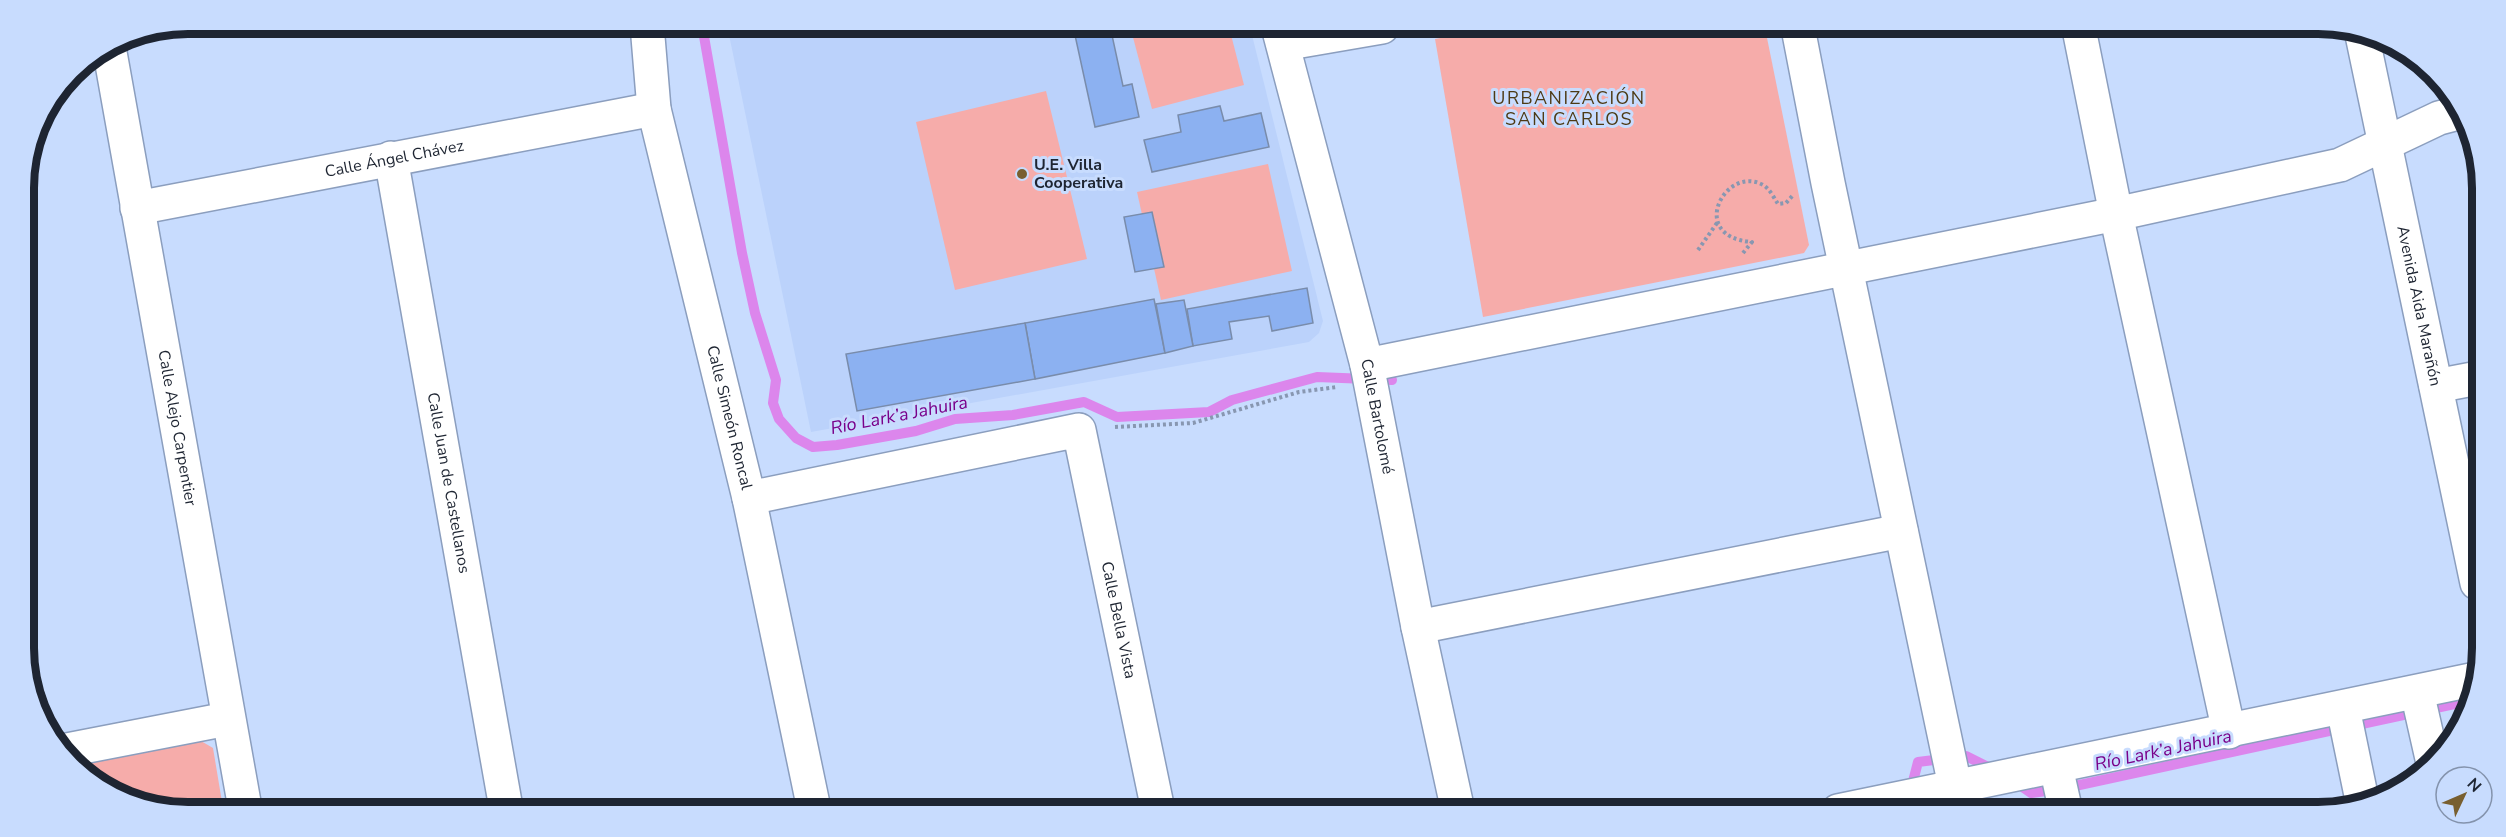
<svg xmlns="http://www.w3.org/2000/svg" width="2506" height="837" font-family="'Nunito Sans',sans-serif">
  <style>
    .built { fill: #bbd2fb }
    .green { fill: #f6acaa }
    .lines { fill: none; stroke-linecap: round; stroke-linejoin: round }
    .stream { stroke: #dc86ec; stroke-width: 10 }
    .building { fill: #8cb1f1; stroke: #798cab; stroke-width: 1.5 }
    .street-casing { stroke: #8b9ebe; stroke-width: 36 }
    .secondary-casing { stroke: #8b9ebe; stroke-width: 36 }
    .path { stroke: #8897b1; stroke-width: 4; stroke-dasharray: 3 3; stroke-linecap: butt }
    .street { stroke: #fff; stroke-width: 33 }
    .secondary { stroke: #fff; stroke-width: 33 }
    .poi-dot { fill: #785f30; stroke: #c8dcfe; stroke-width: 2 }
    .labels { text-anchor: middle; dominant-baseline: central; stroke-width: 6; stroke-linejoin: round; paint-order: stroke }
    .street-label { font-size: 16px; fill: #1e2532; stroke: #c8dcfe }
    .poi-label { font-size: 16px; font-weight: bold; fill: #1e2532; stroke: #c8dcfe; text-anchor: start }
    .neighbourhood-label { font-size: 18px; letter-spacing: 1.5px; fill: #4d3a14; stroke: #c8dcfe }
    .water-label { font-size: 18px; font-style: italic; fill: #79018a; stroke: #c8dcfe }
    .rim { fill: none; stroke: #1e2532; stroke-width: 8 }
  </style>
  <rect width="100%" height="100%" fill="#c8dcfe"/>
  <path class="built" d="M727,25l523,2 73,294 -4,12 -10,9 -498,90z"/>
  <g class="green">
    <path d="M1130,26l99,1 15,58 -92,24z"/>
    <path d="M1497,27l268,1 44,217 -5,8 -321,64 -48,-278z"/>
    <path d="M1046,91l41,168 -132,31 -39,-168z"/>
    <path d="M1268,164l24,107 -131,29 -24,-108z"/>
    <path d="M201,741l12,7 10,60 -78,-1 -69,-43z"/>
  </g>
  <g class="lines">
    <g class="stream">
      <path d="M702,25l40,228 13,60 21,67 -3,23 6,16 17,19 17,9 24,-2 79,-14 39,-12 58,-4 71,-13 33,15 92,-5 23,-12 85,-23 75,3"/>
      <path d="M2015,782l16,11 30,-4 412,-89"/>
      <path d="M1910,793l8,-31 48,-6 30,15"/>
    </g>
  </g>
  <g class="building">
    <path d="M1073,26h37l13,60 9,-2 7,33 -44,10z"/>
    <path d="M1220,106l4,15 37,-8 8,34 -117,25 -8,-32 37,-8 -3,-17z"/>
    <path d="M1152,212l12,55 -29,5 -11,-55z"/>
    <path d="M1307,288l6,35 -41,8 -3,-15 -40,6 3,17 -39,7 -6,-37z"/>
    <path d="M1154,299l11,54 -130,26 -10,-56z"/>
    <path d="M1184,300l9,46 -28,7 -9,-49z"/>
    <path d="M1025,323l10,56 -178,32 -11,-57z"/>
  </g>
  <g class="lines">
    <g class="street-casing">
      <g id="street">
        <path id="s1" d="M1278,27l89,338 51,262 40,184"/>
        <path d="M1798,28l30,155 127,603"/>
        <path d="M2079,29l37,185 113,518"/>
        <path id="s2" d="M2361,30l116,553"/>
        <path d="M1283,44l99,-17"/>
        <path id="s3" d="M109,47l136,761"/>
        <path id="s4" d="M391,158l115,650"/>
        <path id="s5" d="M137,208l517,-99"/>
        <path d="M1367,365l749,-151 224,-49 99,-47 19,-5"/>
        <path d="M2436,386l42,-8"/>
        <path id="s6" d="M749,498l330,-68 79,380"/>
        <path d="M1418,627l483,-96"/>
        <path d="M2417,692l16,71"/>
        <path d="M2343,708l19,92"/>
        <path d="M62,751l165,-32"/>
        <path d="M2056,767l10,45"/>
        <path d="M1838,811l638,-132"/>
      </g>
    </g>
    <g class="secondary-casing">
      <g id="secondary">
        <path id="s7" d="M647,25l7,84 95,389 65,311"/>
      </g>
    </g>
    <g class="path">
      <path d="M1698,250l19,-27"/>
      <path d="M1743,253l9,-11c-66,-5 -26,-78 11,-57 7,4 11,13 15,19l8,-1 8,-9"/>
      <path d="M1115,427l78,-4 106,-31 38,-5"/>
    </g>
    <use href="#street" class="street"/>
    <use href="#secondary" class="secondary"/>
  </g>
  <circle class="poi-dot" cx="1022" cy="174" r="6"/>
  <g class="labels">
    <g class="street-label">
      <text stroke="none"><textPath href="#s5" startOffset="262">Calle Ángel Chávez</textPath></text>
      <text stroke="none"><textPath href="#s2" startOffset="282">Avenida Aida Marañón</textPath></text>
      <text stroke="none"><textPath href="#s7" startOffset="402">Calle Simeón Roncal</textPath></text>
      <text stroke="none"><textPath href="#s1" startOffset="402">Calle Bartolomé</textPath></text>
      <text stroke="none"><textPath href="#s3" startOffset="387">Calle Alejo Carpentier</textPath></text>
      <text stroke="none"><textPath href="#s4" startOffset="330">Calle Juan de Castellanos</textPath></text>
      <text stroke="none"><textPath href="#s6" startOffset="531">Calle Bella Vista</textPath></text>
    </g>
    <g class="poi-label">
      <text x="1034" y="165">U.E. Villa<tspan x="1034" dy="18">Cooperativa</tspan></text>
    </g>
    <g class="neighbourhood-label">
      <text x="1569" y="98">URBANIZACIÓN<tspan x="1569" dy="21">SAN CARLOS</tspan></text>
    </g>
    <g class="water-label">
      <text transform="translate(899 415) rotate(-11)">Río Lark’a Jahuira</text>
      <text transform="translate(2163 750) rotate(-12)">Río Lark’a Jahuira</text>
    </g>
  </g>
  <path d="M0 0H2506V837H0ZM188 34H2318A154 154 0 0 1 2472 188V648A154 154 0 0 1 2318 802H188A154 154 0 0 1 34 648V188A154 154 0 0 1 188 34Z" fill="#c8dcfe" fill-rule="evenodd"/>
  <path class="rim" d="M188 34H2318A154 154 0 0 1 2472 188V648A154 154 0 0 1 2318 802H188A154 154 0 0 1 34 648V188A154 154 0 0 1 188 34Z"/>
  <g transform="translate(2464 795) rotate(46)"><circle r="28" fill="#c8dcfe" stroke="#8493ac" stroke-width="1.5"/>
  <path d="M0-4.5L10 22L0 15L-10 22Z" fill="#785f30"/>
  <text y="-9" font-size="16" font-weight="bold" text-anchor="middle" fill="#1e2532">N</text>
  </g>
</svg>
